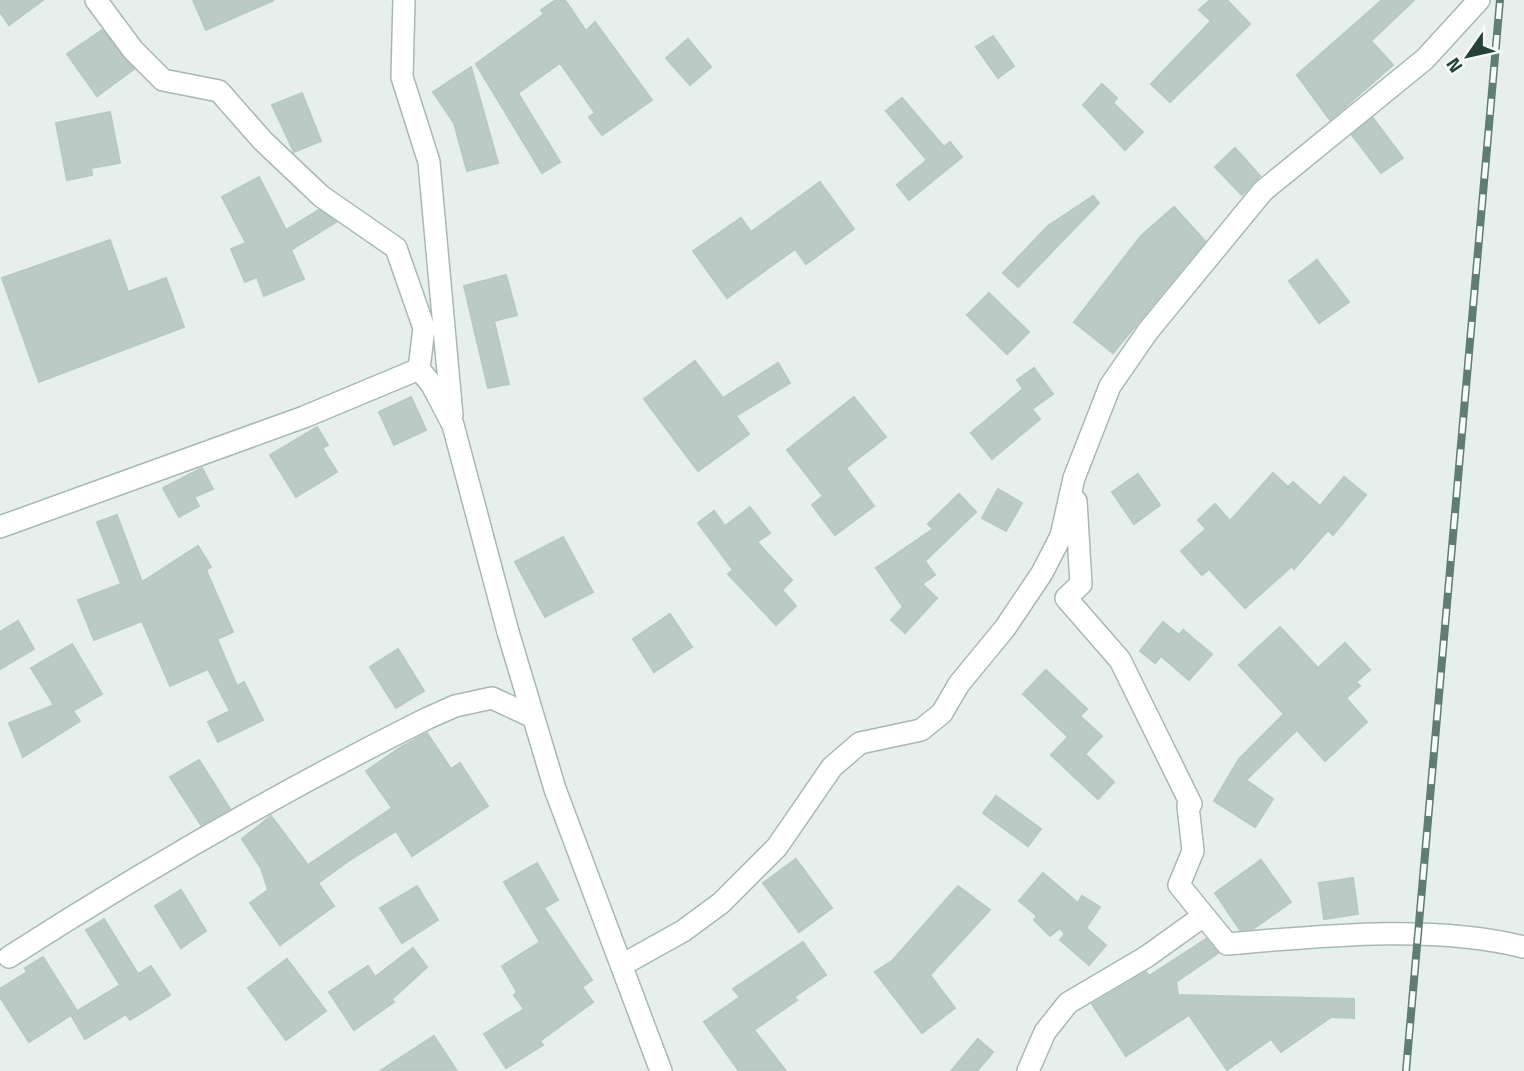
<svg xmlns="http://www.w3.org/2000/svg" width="1524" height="1071" font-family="'Titillium Web',sans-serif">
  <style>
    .building { fill: #bbcac4; stroke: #b8c9c2; stroke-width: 2 }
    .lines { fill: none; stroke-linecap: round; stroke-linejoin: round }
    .minor-casing { stroke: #a8b8b2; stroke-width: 24 }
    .minor { stroke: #fff; stroke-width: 21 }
    .rail-casing { stroke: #5f7d75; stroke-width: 8 }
    .rail { stroke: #f7fbf9; stroke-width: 5; stroke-dasharray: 16; stroke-linecap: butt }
  </style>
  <rect width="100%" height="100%" fill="#e6efeb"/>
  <g class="building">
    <path d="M0,0h43l-34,25 -9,-13z"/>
    <path d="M193,0h81l-68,30z"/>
    <path d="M556,0h9l21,31 9,-9 57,78 -50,35 -13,-18 6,-4 -35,-50 -42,30 42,69 -18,11 -66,-109 68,-50 -3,-4z"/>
    <path d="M1210,0h17l23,24 -80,78 -19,-18 60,-63 -12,-11z"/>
    <path d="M1382,0h32l-43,41 22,24 -63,55 -33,-45z"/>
    <path d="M102,30l32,39 -37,27 -30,-42z"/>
    <path d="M993,36l21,30 -16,12 -22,-31z"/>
    <path d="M688,39l23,28 -21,18 -24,-27z"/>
    <path d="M471,67l27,96 -31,8 -13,-48 -21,-31z"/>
    <path d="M1102,84l15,14 -4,5 30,29 -18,18 -42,-45z"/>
    <path d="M302,93l19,48 -27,11 -22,-47z"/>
    <path d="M902,98l42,49 6,-5 12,15 -53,43 -12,-15 30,-25 -41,-49z"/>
    <path d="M110,112l10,51 -29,5 1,7 -25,5 -11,-57z"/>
    <path d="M1373,118l30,40 -22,15 -29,-38z"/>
    <path d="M1235,148l25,28 -18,19 -27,-28z"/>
    <path d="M259,177l27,53 33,-20 17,12 -45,28 13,29 -40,17 -7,-19 -12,5 -14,-33 15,-6 -24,-46z"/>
    <path d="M820,182l34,47 -48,35 -11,-15 -68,49 -34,-47 48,-33 10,14z"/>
    <path d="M1093,196l6,7 -81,84 -15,-14 45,-47z"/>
    <path d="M1174,207l31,34 -92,112 -39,-31 67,-86z"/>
    <path d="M110,240l18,52 38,-14 18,49 -145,55 -37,-104z"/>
    <path d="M1317,260l32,42 -30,21 -30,-42z"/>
    <path d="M506,275l11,40 -23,6 15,63 -21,4 -24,-102z"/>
    <path d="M989,293l40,39 -22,22 -40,-39z"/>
    <path d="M695,361l28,37 55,-35 12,20 -54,33 13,18 -51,37 -54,-72z"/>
    <path d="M1034,368l19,26 -21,15 8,10 -48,40 -21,-26 52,-44 -6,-9z"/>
    <path d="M411,397l15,33 -32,15 -15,-33z"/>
    <path d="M854,397l32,40 -40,31 28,38 -39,29 -23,-30 11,-9 -36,-46z"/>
    <path d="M317,427l11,18 -6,3 15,24 -41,25 -26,-42z"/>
    <path d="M202,468l11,21 -19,8 5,9 -20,11 -16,-29z"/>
    <path d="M1273,473l15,14 5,-5 27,24 24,-29 22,18 -33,40 -5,-5 -34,39 -2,-3 -47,42 -36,-39 -7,6 -21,-24 25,-22 -8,-9 17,-16 15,17z"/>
    <path d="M1138,474l22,31 -26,19 -22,-32z"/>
    <path d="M998,489l24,14 -16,28 -24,-13z"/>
    <path d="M959,494l17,18 -51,49 10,14 -13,9 15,14 -32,35 -14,-13 12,-13 -27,-39 57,-39 -5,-5z"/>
    <path d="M750,507l20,26 -13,9 35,38 -10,10 14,16 -20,19 -48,-51 5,-4 -35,-47 16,-12 11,15z"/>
    <path d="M117,515l25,67 56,-36 13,21 -5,3 27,62 -16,7 20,47 7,-4 19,38 -45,22 -10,-20 22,-11 -22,-42 -38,17 -28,-65 -48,19 -16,-40 43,-16 -24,-62z"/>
    <path d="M563,537l30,55 -48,25 -30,-55z"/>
    <path d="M670,614l22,33 -38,25 -21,-33z"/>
    <path d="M18,621l16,28 -34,20v-37z"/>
    <path d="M1163,622l16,13 4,-5 29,24 -23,26 -28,-24 -6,7 -15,-12z"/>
    <path d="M1280,627l38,41 27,-25 25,27 -14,12 4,4 -14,12 21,24 -42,39 -28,-31 -51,50 27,19 -18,28 -41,-26 25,-42 45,-45 -45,-49z"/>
    <path d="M72,644l30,50 -29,17 7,10 -57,36 -14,-34 45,-18 -23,-37z"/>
    <path d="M398,649l26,42 -28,17 -26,-41z"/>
    <path d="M1046,670l41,39 -7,7 22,20 -17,18 29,28 -16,17 -47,-44 17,-18 -45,-43z"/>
    <path d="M427,733l24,36 9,-6 28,43 -76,50 -16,-25 -46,29 -32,23 16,23 -54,39 -30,-42 18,-13 -7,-22 -19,-29 29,-23 37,49 84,-57 -26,-37 35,-24z"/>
    <path d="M199,760l31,49 -29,16 -31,-48z"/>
    <path d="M996,796l45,33 -13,17 -45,-33z"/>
    <path d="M796,859l36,49 -33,24 -36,-49z"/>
    <path d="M1261,860l30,42 -38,27 -13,1 -25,-37z"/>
    <path d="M537,863l21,37 -14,8 48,72 -10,7 11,15 -53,39 3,4 -37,23 -22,-34 40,-25 -10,-14 3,-3 -15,-26 38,-24 -36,-60z"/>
    <path d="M1043,873l35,30 4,-7 18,11 -14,21 20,17 -17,20 -29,-25 5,-6 -5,-6 -10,8 -16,-16 3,-4 -18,-15z"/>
    <path d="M1353,878l5,36 -34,5 -5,-36z"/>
    <path d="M417,886l21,34 -36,23 -22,-35z"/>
    <path d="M958,886l32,24 -60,65 25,33 -33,25 -47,-61 18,-12z"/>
    <path d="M181,890l25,41 -25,17 -26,-42z"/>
    <path d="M104,919l34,55 13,-8 19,29 -40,25 -4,-6 -41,25 -14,-24 -42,27 -29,-45v-8l27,-17 -2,-4 18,-11 34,54 43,-26 -34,-55z"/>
    <path d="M1206,939l12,14 -42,29 2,13 176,4v19l-23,-1 -50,35 -10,-13 -44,31 -38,-55 -63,41 -34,-52 54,-32 3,4z"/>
    <path d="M803,942l23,33 -32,22 3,3 -43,30 32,41h-47l-35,-49 36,-25 -7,-8z"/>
    <path d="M413,948l14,19 -35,32 2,3 -40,28 -25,-38 39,-26 7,11z"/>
    <path d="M287,959l39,52 -40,29 -38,-52z"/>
    <path d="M434,1036l23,35h-77z"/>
    <path d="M978,1039l15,13 -16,19h-26z"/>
  </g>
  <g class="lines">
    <g class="minor-casing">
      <g id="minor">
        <path d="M96,0l37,50 30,30 56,11 44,50 58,55 75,52 28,80 -5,41 13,16 21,40 55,207 47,157 106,282"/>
        <path d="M404,0l-2,77 27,85 23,254"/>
        <path d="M1076,501l5,83 -15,14 54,62 71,144 -3,2 5,45 -14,34 48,59c93,-8 206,-20 297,3"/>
        <path d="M0,527l304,-110 115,-48"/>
        <path d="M9,957c136,-87 274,-167 419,-239l27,-12 37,-8 41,19"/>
        <path d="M622,965l61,-34 38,-28 56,-56 55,-80 28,-24 61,-13 21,-17 17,-29 46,-56 37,-55 19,-37 13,-58 36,-92 38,-55 115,-140 162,-132 54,-59"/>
        <path d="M1028,1071l17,-39 23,-29 78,-46 56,-40"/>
      </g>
    </g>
    <use href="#minor" class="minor"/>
    <g class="rail-casing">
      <path id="rail" d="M1406,1071l94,-1071"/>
    </g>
    <use href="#rail" class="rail"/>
  </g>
  <g transform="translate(1468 56) rotate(236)" stroke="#f7fbf9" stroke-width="5" paint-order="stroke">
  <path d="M0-5L12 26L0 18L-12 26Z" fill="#24423a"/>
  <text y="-10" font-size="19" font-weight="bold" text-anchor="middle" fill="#24423a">N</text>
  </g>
</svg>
